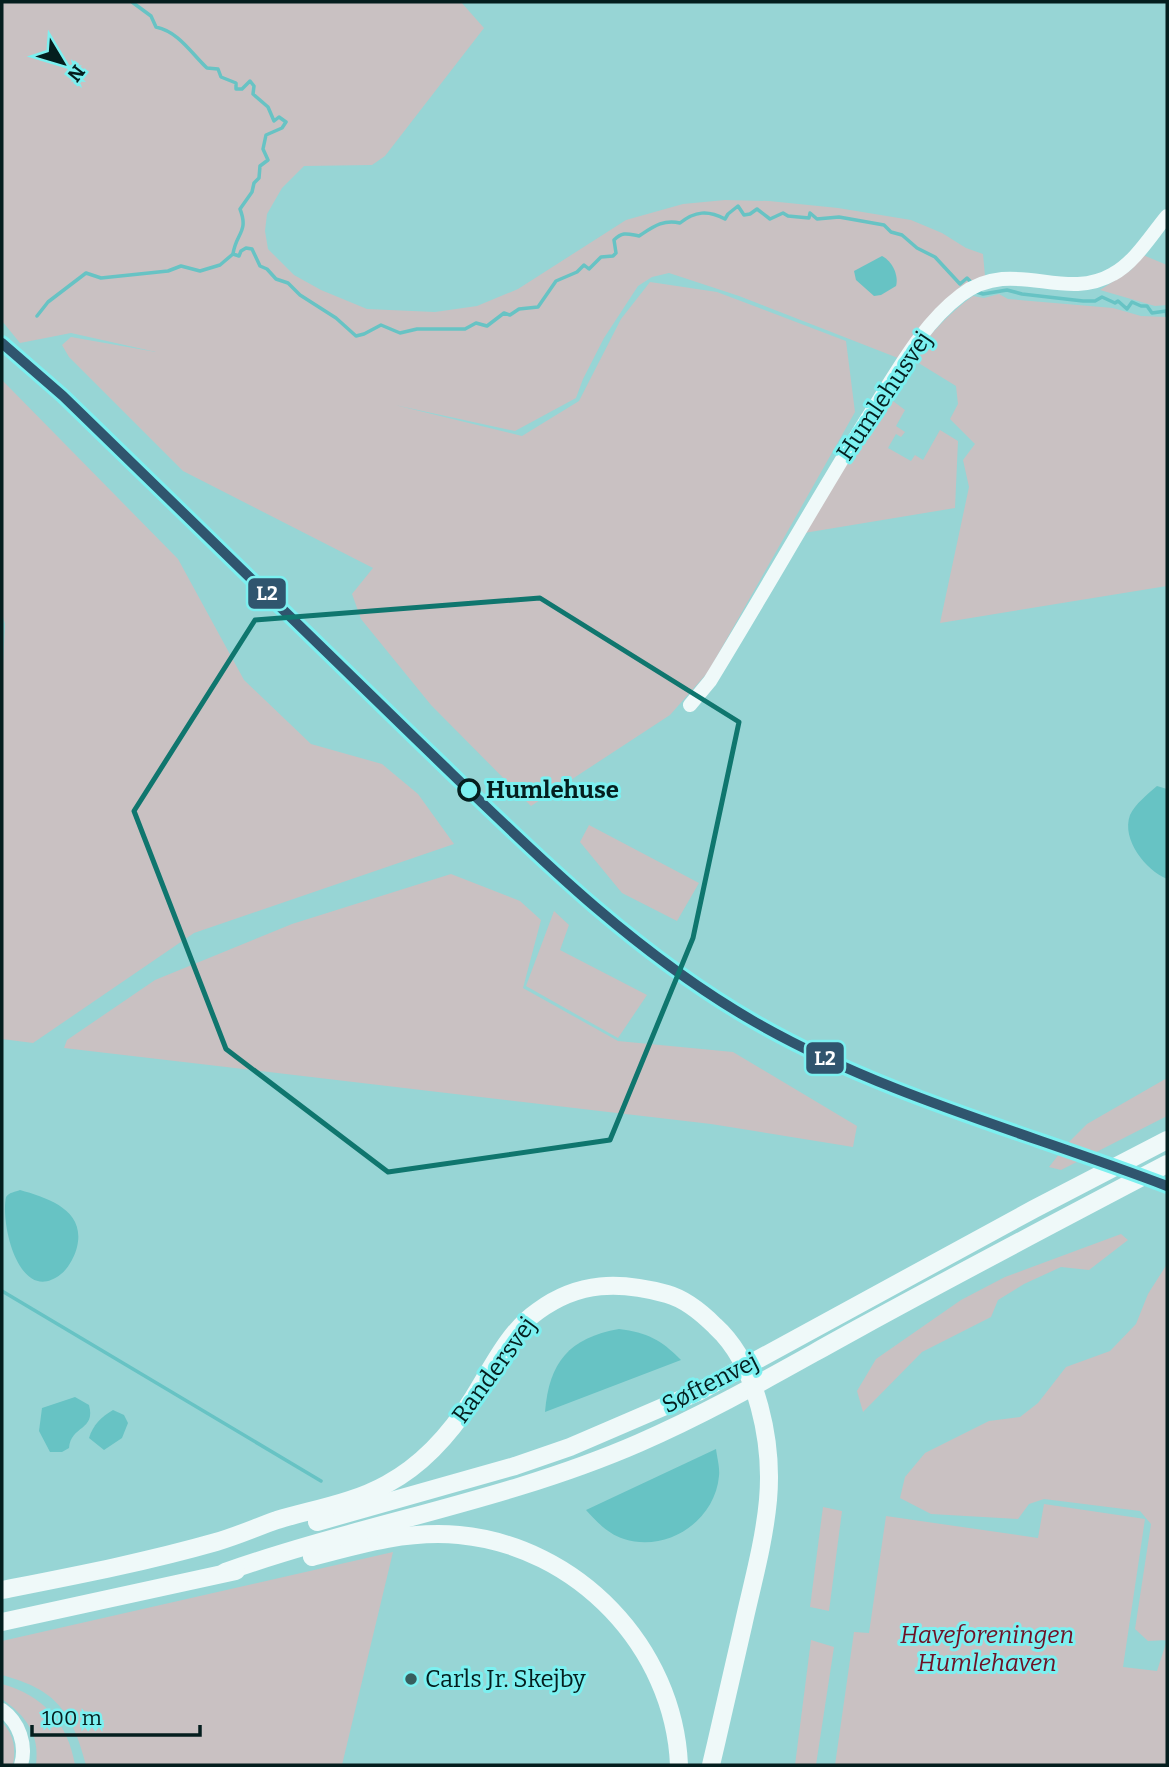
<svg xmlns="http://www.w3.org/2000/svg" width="1169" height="1767" font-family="Bitter,serif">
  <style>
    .green { fill: #c9c1c2 }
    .water { fill: #67c3c4 }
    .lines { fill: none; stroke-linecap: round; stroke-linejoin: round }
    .stream { stroke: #67c3c4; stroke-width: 3.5 }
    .minor { stroke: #eff9f9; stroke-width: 14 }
    .major { stroke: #eff9f9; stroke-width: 18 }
    .rail-1-casing { stroke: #7cf0f0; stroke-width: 16 }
    .rail-1 { stroke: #30556e; stroke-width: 10 }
    .marked { fill: none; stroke: #0f766e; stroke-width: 5; stroke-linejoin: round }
    .stop-dot { fill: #7cf0f0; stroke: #041e1e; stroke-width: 3.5 }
    .poi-dot { fill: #375e5e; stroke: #7cf0f0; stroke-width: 2.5 }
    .labels { text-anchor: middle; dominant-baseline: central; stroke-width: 6; stroke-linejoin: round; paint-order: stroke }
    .street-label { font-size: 24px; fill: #041e1e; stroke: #7cf0f0 }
    .stop-label { font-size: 24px; font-weight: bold; fill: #041e1e; stroke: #7cf0f0; text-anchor: start }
    .park-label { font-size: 24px; font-style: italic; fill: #6f1125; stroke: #7cf0f0 }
    .poi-label { font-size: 24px; fill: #041e1e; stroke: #7cf0f0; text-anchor: start }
    .line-badge { stroke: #7cf0f0; stroke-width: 2.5 }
    .badge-label { font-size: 19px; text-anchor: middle; font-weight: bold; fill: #fff }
  </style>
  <rect width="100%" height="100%" fill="#97d5d5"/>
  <g class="green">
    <path d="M2,2h459l23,26 -99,128 -13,9 -68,1 -22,22 -15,26 -2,17 3,18 26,26 27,15 46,19 68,3 42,-6 41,-17 108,-69 57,-16 42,-4 44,1 69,7 73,12 31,13 24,15 17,6 2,22 -25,11 -36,35 -26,36 -159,-62 -70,-23 -17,4 -14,9 -34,52 -21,41 -7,19 -61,33 -120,-26 127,31 57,-35 42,-82 29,-37 67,10 129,49 9,71 -147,260 -38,43 -139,91 -100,-101 -70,-86 -9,-25 21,-26 -190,-97 -114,-114 -7,-12 9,-8 85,15 -85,-19 -51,10 -18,-22z"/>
    <path d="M1143,255l24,10v40l-12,1 -55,-16 31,-20z"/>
    <path d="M999,294l9,5 105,9 28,8 26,1v269l-227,37 29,-136 -6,-27 12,-16 -25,-25 8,-15 -2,-18 -44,-27c18,-25 36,-45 61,-63l11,2z"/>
    <path d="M2,380l176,179 66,121 67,64 71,20 36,30 36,50 -260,89 -161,110 -31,-4v-354l3,-61 -3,-11z"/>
    <path d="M884,399l9,2 12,9 -9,16 9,6 -4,5 -5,-3 -8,14 23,13 4,-6 8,5 17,-30 18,11 -3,67 -151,25z"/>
    <path d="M589,825l110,58 -22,38 -55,-28 -42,-51z"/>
    <path d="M451,874l69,27 21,19 -18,68 95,53 115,11 124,74 -4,21 -142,-23 -647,-76 3,-8 88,-60 137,-56z"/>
    <path d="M554,911l15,14 -9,25 87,45 -29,43 -92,-52z"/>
    <path d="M1167,1078v38l-106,54 -12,-3 18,-23 20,-20z"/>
    <path d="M1121,1234l7,6 -39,30 -28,-3 -37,17 -26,16 -7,17 -69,35 -59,60 -6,-21 19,-32 85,-59 44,-23z"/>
    <path d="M1167,1264v501h-332l19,-133 15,1 17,-117 152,22 6,-34 101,15 -22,148 34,4 10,-31 -19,1 -13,-12 16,-105 -11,-13 -96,-12 -15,5 -11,15 -87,-5 -31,-16 5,-21 20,-24 64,-32 31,-4 18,-14 28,-36 44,-16 26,-27 12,-30z"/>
    <path d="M823,1507l19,4 -13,100 -19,-4z"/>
    <path d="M393,1552l-51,213h-256c-14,-53 -29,-75 -84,-90v-34z"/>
    <path d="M811,1640l23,7 -18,118h-21z"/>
    <path d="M2,1684c41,11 66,39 73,81h-39c4,-31 -10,-49 -34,-66z"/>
    <path d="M2,1722c12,13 14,26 11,43h-11z"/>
  </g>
  <g class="water">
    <path d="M882,256c10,5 17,19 14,30l-15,9 -7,1 -18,-16 -2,-9z"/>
    <path d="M1157,786l10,3v90c-21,-9 -46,-39 -37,-64 5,-11 18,-21 27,-29z"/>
    <path d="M20,1190c28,8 66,20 57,57 -2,9 -9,22 -16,27 -41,33 -61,-49 -55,-77 4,-5 9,-5 14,-7z"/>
    <path d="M619,1329c29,4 41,10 62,31l-136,52c4,-50 24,-74 74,-83z"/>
    <path d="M75,1397l14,8c7,26 -18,20 -20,43l-7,4h-12l-11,-21 3,-23z"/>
    <path d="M113,1410l11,5 4,8 -6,15 -18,12 -15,-12c4,-13 12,-21 24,-28z"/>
    <path d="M716,1449c1,8 4,19 3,27 -4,45 -52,77 -95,63 -16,-5 -27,-17 -38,-29z"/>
  </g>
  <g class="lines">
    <g class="stream">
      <path d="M132,2l19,14 5,11c23,5 35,26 51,41l11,1 3,8 15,6v6h6l8,-8 4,5 -1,8 15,13 6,14 5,-4 7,5 -4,6 -16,7 -3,14 5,11 -8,6 -1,12 -5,5 -2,9 -12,17c9,23 -4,24 -7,45l6,2 2,-5 5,-3 6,1 8,17 7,3 9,10 12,4 12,12 36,23 20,18 8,-2 17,-9 19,8 17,-4h48l11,-6 11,3 17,-13 6,2 9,-6 19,-2 18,-26 21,-9 7,-7 5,4 12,-12 12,-1 3,-3 -2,-13c9,-9 14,-6 25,-4 14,-9 24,-17 41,-13 15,-12 28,-13 45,-4l3,-5 10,-8 6,9 6,-1 7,-5 13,10 13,-6 5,3 21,2 1,-5 7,6 22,-2 45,8 7,7 11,3 15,13 18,9 25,27 7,-6 3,3"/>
      <path d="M977,292l6,2 24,-4 15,4 61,7h12l7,-4 13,6 3,-2 9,8 5,-7 9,4h6l5,7 14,-2 1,5"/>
      <path d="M37,316l11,-14 38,-29 15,5 67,-7 13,-5 19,5 20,-6 13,-11"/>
      <path d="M2,1291l319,190"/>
    </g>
    <g class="minor">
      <path d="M690,705l20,-24c54,-88 104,-177 158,-264 27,-41 52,-91 93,-122 52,-39 102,8 152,-21 22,-12 38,-39 54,-58"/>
      <path d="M2,1710c17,12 25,35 19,55"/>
    </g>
    <g class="major">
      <path d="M317,1522l198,-56 55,-19 128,-55 336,-183 133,-69"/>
      <path d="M312,1557c48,-13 97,-27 147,-22 118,11 215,112 220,230"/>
      <path d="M225,1572c136,-48 281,-71 414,-129 76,-33 147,-75 220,-115 102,-56 205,-110 308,-164"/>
      <path d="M2,1590c71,-14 144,-28 214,-48 21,-6 41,-15 61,-22 37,-11 76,-17 110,-36 37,-20 64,-51 86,-86 19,-30 35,-66 65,-87 41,-30 82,-30 129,-17 18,5 35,19 48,32 43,39 58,118 53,174 -4,43 -16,85 -25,126 -11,47 -21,93 -32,139"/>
      <path d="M2,1622l234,-51"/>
    </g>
    <g class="rail-1-casing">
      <path id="rail-1" d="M2,343l61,53c118,114 236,228 353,343 107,103 210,209 339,283 129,74 274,111 412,164"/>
    </g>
    <use href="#rail-1" class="rail-1"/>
  </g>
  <path class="marked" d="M540,598l199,124 -46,216 -83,202 -222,32 -162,-123 -92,-238 121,-191z"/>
  <circle class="stop-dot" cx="469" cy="790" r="10"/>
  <circle class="poi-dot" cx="411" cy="1679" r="7"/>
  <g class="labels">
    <g class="street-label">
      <text transform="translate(884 396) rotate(-56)">Humlehusvej</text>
      <text transform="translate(494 1370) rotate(-54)">Randersvej</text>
      <text transform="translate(710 1383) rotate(-27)">Søftenvej</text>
    </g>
    <g class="stop-label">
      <text x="486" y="790">Humlehuse</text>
    </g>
    <g class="park-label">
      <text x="987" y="1635">Haveforeningen<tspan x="987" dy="28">Humlehaven</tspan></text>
    </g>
    <g class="poi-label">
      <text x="425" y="1679">Carls Jr. Skejby</text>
    </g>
  </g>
  <g class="line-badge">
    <rect x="247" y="577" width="40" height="33" rx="7" fill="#30556e"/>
    <rect x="805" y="1041" width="40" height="34" rx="7" fill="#30556e"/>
  </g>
  <g class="badge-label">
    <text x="267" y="600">L2</text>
    <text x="825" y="1065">L2</text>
  </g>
  <rect width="1169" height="1767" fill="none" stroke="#041e1e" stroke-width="7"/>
  <g transform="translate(63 63) rotate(128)" stroke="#7cf0f0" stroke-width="5" paint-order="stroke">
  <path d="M0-5L12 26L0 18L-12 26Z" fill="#041e1e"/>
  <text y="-10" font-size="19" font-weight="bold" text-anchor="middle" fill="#041e1e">N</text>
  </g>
  <path d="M32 1725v10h168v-10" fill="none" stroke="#041e1e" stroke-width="3.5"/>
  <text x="42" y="1725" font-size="21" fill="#041e1e" stroke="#7cf0f0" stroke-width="5" paint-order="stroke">100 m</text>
</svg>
